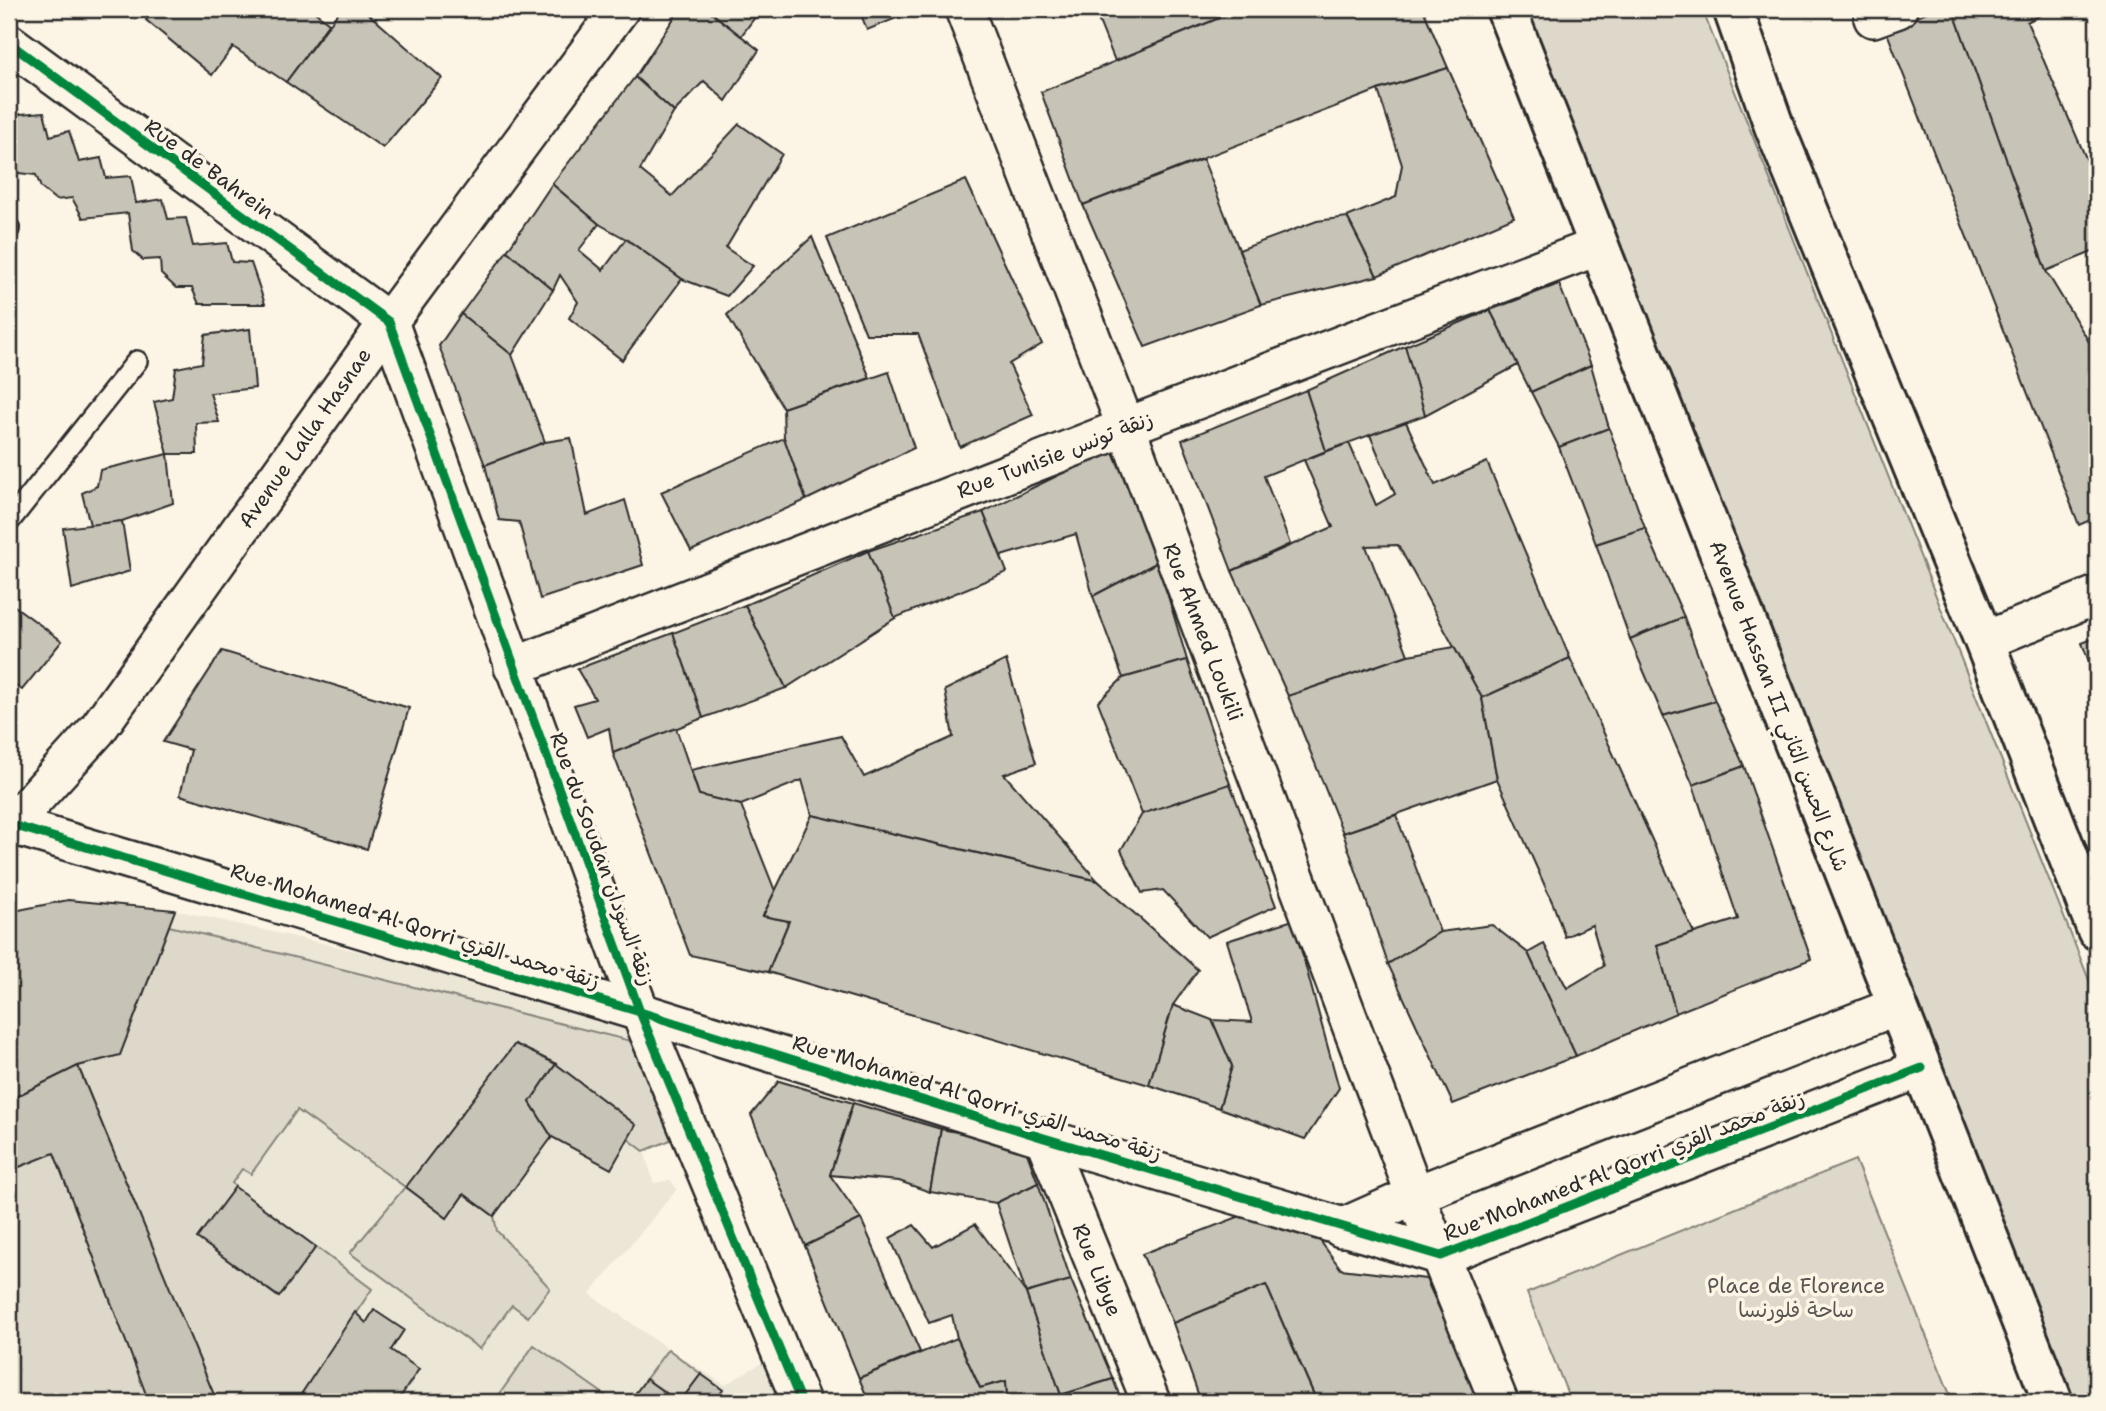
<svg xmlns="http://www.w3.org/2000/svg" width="2106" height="1411" font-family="'Shantell Sans','Playpen Sans Arabic',sans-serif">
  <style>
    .built { fill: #ece6d7 }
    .green { fill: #ded8ca; stroke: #84827a; stroke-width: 2 }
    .building { fill: #c8c3b7; stroke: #2b2b2b; stroke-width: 2 }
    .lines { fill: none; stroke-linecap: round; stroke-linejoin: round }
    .lane-casing { stroke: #2b2b2b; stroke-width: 24 }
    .street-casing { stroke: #2b2b2b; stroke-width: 42 }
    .secondary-casing { stroke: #2b2b2b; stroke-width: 44 }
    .lane { stroke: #fcf5e5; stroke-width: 19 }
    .street { stroke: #fcf5e5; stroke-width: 37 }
    .secondary { stroke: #fcf5e5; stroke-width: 38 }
    .cycleway-casing { stroke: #fcf5e5; stroke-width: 13 }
    .cycleway { stroke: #00873e; stroke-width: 9 }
    .labels { text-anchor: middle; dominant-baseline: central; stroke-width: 7; stroke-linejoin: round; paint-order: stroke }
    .street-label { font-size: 21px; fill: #2b2b2b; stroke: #fcf5e5 }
    .park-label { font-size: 21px; fill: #585653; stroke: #fcf5e5 }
  </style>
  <rect width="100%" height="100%" fill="#fcf5e5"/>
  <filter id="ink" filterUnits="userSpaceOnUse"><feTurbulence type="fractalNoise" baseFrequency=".0143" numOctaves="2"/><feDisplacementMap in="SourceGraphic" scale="14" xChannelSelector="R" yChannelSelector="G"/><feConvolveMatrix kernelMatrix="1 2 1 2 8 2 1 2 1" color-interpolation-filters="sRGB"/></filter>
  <g filter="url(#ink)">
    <path class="built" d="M175,910l448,101 50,128 -29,12 10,32 16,-3 7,9 -87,105 78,55 57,36 38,-23 16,40h-562l-139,-336 42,-11z"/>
    <g class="green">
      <path d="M1510,9h192l395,991v402h-35z"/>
      <path d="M169,926l466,116 38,97 -29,12 -16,-12 7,-15 -79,-60 -41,-20 -109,143 41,31 17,-24 30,22 3,15 53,57 -22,29 -16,-12 -32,44 -130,-96 55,-66 -108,-77 -46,64 -9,-5 -10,14 3,4 -37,51 80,59 38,-50 56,42 -76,113h-81l-137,-336 42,-11z"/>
      <path d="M54,1153l94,245 -13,4h-126v-231z"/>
      <path d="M1855,1160l98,242h-382l-44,-109z"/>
      <path d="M534,1345l71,50 -5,7h-106z"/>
      <path d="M668,1349l33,25 -21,28 -34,-23z"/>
    </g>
    <g class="building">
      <path d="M155,9h156l18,14 -43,59 -53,-35 -21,28 -66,-55z"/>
      <path d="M341,9h22l79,69 -59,70 -97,-66z"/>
      <path d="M680,9h27l52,41 -33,51 -22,-20 -30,31 -39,-35z"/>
      <path d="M707,9h54l-20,27z"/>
      <path d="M859,9h49l1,4 -42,17z"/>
      <path d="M1094,9h147l-126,52z"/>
      <path d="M1241,9h182l25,59 -70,22 -295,115 -42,-113z"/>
      <path d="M1933,9h20l93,262 51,84v162l-18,8 -193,-495z"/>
      <path d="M1953,9h99l-25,13 68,157h2v71l-51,21z"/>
      <path d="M1448,68l66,149 -137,59 -30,-59 49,-20 6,-32 -24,-75z"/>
      <path d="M635,77l39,35 -34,58 32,26 67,-72 43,30 -56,94 27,18 -26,30 -45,-17 -56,-40 -27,-15 -47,-40z"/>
      <path d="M44,112l6,24 19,-5 10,31 22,-4 5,20 25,-2 5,27 27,-4 5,20 18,-1 7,28 34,-3 5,19 19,1 14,41h-66l-7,-16h-16l-15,-14 -1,-15 -17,1 -10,-9 -5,-38 -45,5 -11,-20 -16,2 -15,-12 -5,-13 -17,-2 -10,-35v-23z"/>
      <path d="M1203,159l58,146 -116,42 -62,-142z"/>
      <path d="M966,180l76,164 -33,20 24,51 -73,32 -42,-113h-52l-39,-96z"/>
      <path d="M552,184l47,40 -20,26 24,20 23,-31 56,40 -60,81 -53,-42 9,-16 -18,-27 -7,15 -46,-39z"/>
      <path d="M1347,217l30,59 -116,29 -22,-55 78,-29z"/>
      <path d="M812,237l58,141 -87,30 -56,-93z"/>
      <path d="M507,251l46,39 -41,65 -51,-41z"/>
      <path d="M1559,284l32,81 -60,27 -41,-82z"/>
      <path d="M1490,310l28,55 -93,50 -20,-69z"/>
      <path d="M461,314l51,41 33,87 -60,23 -46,-119z"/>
      <path d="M250,329l5,59 -45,5 9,29 -23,1 1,31h-29l-14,-52 18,-4 4,-30 26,-5 3,-28z"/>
      <path d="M1405,346l20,69 -99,36 -20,-61z"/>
      <path d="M1591,365l18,63 -50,19 -28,-55z"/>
      <path d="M889,372l25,76 -108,52 -22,-62 -1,-30z"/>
      <path d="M1306,390l20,61 -62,25 26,68 -58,27 -50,-131z"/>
      <path d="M1406,422l29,63 52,-23 83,196 -88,40 -84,-153 -32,1 42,109 -120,41 -56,-125 101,-44 -29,-67 45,-17 27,62 19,-11 -25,-59z"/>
      <path d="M1609,428l36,100 -49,16 -37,-97z"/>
      <path d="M571,438l16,77 38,-15 18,65 -103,34 -21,-77 -20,-2 -14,-55 60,-23z"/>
      <path d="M784,438l22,62 -115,51 -30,-59z"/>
      <path d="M1112,449l46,113 -65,34 -17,-62 -75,22 -18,-44z"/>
      <path d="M168,454l5,49 -51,18 -32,4 -8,-32 15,-7 3,-16z"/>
      <path d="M983,512l24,60 -112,46 -27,-67z"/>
      <path d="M122,521l8,50 -58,18 -9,-61z"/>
      <path d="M1645,528l39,89 -54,22 -34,-95z"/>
      <path d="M868,551l27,67 -109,70 -41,-83z"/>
      <path d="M1158,562l29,98 -64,18 -30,-82z"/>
      <path d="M9,602l53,39 -40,49 -13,-9z"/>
      <path d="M745,605l41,83 -83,30 -30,-85z"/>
      <path d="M1684,617l31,84 -52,15 -33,-77z"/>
      <path d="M2097,621v62l-15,-40 13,-5 -6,-14z"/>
      <path d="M673,633l30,85 -90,35 -4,-25 -22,9 -13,-32 21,-6 -18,-30z"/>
      <path d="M1454,647l28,51 15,81 -154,54 -55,-137 120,-41z"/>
      <path d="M222,651l187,57 -42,141 -187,-54 11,-45 -28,-8z"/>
      <path d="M1570,658l124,275 -37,12 19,68 -100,43 -48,-103 16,-9 23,44 37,-22 -12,-41 -27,12 -12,-33 -56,-125 -15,-81z"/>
      <path d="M1006,660l30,103 -32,11 94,107 -286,-66 -10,-35 -61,25 -42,-10 -8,-25 150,-34 23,41 89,-40 -8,-47z"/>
      <path d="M1187,660l43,124 -88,30 -44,-112 25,-24z"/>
      <path d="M1715,701l29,65 -51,19 -30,-69z"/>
      <path d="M676,728l23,67 42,10 34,86 -12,25 26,5 -21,51 -78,-17 -77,-202z"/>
      <path d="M1744,766l67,193 -135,54 -19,-68 81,-26 -45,-134z"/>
      <path d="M1230,784l46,122 -69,31 -44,-47 -21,3 -21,-43 21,-36z"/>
      <path d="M812,815l286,66 100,89 -25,35 -24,80 -381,-113 21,-51 -26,-5z"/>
      <path d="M1396,815l44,117 -52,32 -45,-131z"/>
      <path d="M68,900l107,10 -55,145 -42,11 -69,34v-188z"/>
      <path d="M1293,920l46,168 -34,51 -86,-31 13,-42 -20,-46 40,2 -25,-81z"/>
      <path d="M1492,925l36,28 48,103 -123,48 -65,-140 52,-32z"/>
      <path d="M1173,1005l39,15 20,46 -13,42 -70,-23z"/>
      <path d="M515,1044l41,20 -26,38 22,35 -58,79 -30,-22 -17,24 -41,-31z"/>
      <path d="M556,1064l80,61 -25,44 -59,-32 -22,-35z"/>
      <path d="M78,1066l139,336h-68l-95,-249 -45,18v-71z"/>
      <path d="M779,1081l74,22 -23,72 31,44 -56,27 -54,-131z"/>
      <path d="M853,1103l88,26 -11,63 -31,-11 -69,-6z"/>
      <path d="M941,1129l83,16 14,38 -42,20 -66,-11z"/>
      <path d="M1038,1183l33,97 -45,13 -30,-90z"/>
      <path d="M235,1187l81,60 -37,50 -82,-59z"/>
      <path d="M1243,1215l75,23 23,31 85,10 56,123h-165l-51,-117 -93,38 -31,-69z"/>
      <path d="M861,1219l59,133 -61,26 -54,-132z"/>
      <path d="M975,1224l51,69 35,102 -26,7h-28l-1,-21 -26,7 -23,-50 -5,-23 -23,8 -39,-85 24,-13 19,22z"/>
      <path d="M1071,1280l42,99 -52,16 -35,-102z"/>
      <path d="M1266,1285l51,117h-116l-28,-79z"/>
      <path d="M374,1310l30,20 -13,20 28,19 -22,33h-101l59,-90 11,11z"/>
      <path d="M957,1338l23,50 26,-7 1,21h-138l-10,-24z"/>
      <path d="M701,1374l22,16 -9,12h-34z"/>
      <path d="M646,1379l32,23h-49z"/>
      <path d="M1113,1379l9,23h-59l-2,-7z"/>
    </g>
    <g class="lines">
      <g class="lane-casing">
        <g id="lane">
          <path d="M9,229v-1"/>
          <path d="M9,522l128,-161"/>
        </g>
      </g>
      <g class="street-casing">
        <g id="street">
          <path d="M964,9l162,418 289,768 84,207"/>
          <path d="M1873,18l25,-9"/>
          <path d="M9,43l380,279 251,690 161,390"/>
          <path d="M1984,641l113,-46"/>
          <path d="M513,667l613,-240 473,-181"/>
          <path d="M9,824l631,188 404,126 397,118 481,-188"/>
          <path d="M9,827l88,-97 279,-391 244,-330"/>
          <path d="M1044,1138l107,264"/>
          <path d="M1341,1228l74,-33 482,-189"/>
        </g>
      </g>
      <g class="secondary-casing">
        <g id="secondary">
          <path d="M1506,9l547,1393"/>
          <path d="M1733,9l41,117 210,515 113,289"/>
        </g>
      </g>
      <use href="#lane" class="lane"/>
      <use href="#street" class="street"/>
      <use href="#secondary" class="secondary"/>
      <g class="cycleway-casing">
        <g id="cycleway">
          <path d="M9,43l380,279 251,690 161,390"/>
          <path d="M9,824l631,188 404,126 397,118 481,-188"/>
        </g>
      </g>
      <use href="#cycleway" class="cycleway"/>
    </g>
  </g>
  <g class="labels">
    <g class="street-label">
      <text transform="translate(209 169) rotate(36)">Rue de Bahrein</text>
      <text transform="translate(305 438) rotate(-55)">Avenue Lalla Hasnae</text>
      <text transform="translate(1055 455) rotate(-21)">Rue Tunisie زنقة تونس</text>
      <text transform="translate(1203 632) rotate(69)">Rue Ahmed Loukili</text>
      <text transform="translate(1779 706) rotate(69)">Avenue Hassan II شارع الحسن الثاني</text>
      <text transform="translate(602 859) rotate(70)">Rue du Soudan زنقة السودان</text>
      <text transform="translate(415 926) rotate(17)">Rue Mohamed Al Qorri زنقة محمد القري</text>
      <text transform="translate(977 1098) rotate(17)">Rue Mohamed Al Qorri زنقة محمد القري</text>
      <text transform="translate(1624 1166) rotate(-21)">Rue Mohamed Al Qorri زنقة محمد القري</text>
      <text transform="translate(1097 1270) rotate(68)">Rue Libye</text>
    </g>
    <g class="park-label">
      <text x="1796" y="1286">Place de Florence<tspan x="1796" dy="24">ساحة فلورنسا</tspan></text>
    </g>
  </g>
  <rect width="2106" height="1411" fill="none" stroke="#fcf5e5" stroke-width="35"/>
  <rect x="18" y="18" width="2071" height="1376" fill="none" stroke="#2b2b2b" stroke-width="2.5" filter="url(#ink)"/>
</svg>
